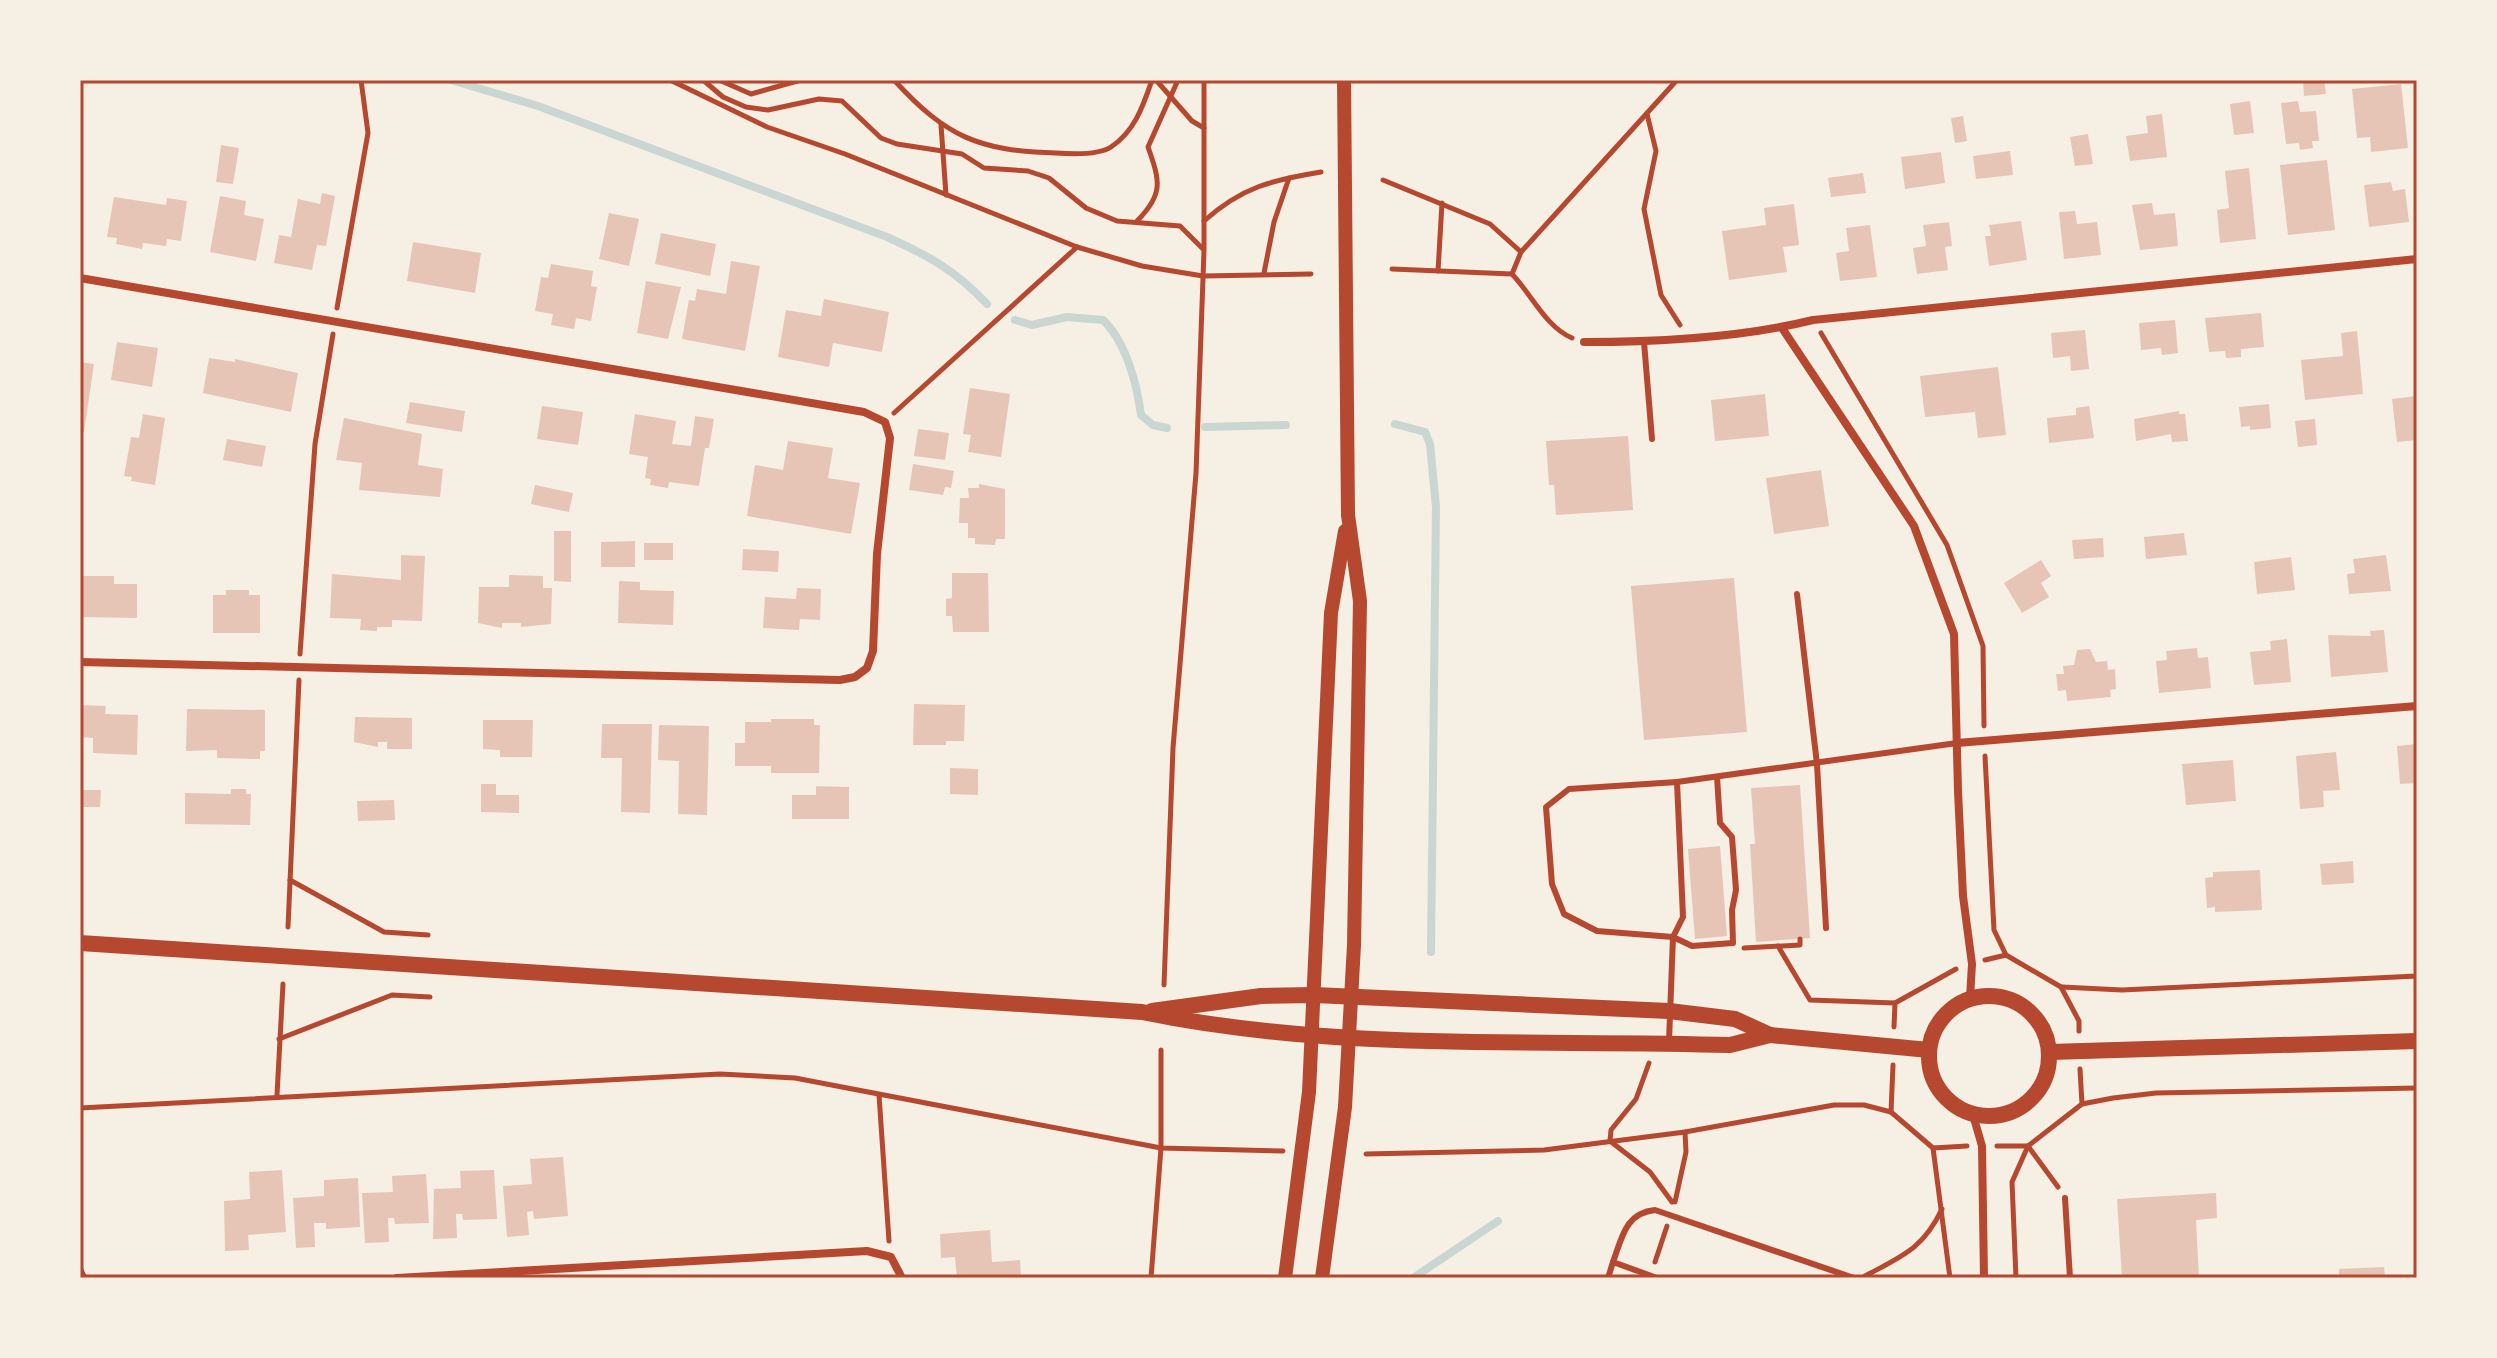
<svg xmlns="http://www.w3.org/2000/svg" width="2497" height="1358" font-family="Spectral,serif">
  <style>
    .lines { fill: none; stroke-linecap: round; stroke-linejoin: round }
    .stream { stroke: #c9d6d2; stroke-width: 8 }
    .building { fill: #e6c5b7 }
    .path { stroke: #b5482f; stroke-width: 5 }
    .service { stroke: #b5482f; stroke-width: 6 }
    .minor { stroke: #b5482f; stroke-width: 8 }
    .tertiary { stroke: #b5482f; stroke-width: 14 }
    .secondary { stroke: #b5482f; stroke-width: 16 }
    .neatline { fill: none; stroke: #b5482f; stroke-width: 3 }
  </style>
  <rect width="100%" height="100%" fill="#f6efe4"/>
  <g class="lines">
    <g class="stream">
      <path d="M451,80l87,26 349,131c42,19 68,33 100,67"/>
      <path d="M1015,320l17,5 35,-8 36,3c23,22 34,64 38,95l12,10 14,3"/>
      <path d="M1395,424l30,8 5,12 6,63 -5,445"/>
      <path d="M1205,427l81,-2"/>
      <path d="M1413,1278l85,-57"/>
    </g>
  </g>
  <g class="building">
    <path d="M2303,80h21l2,14 -22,2z"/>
    <path d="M2401,84l7,64 -37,4 -1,-15 -13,1 -5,-49z"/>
    <path d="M2250,101l4,32 -20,2 -4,-31z"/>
    <path d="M2298,101l2,11 16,-1 3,30h-7l1,7 -13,2 -1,-7 -13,1 -5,-41z"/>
    <path d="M2162,114l5,43 -37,4 -4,-25 22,-3 -2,-17z"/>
    <path d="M1963,116l4,25 -12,2 -4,-25z"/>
    <path d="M2088,134l5,30 -18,2 -5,-29z"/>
    <path d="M221,145l18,3 -6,36 -17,-2z"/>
    <path d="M2010,151l3,24 -37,4 -3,-23z"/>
    <path d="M1941,152l4,31 -40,6 -4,-32z"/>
    <path d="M2327,160l8,70 -47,5 -8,-70z"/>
    <path d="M2249,168l7,71 -36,4 -3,-33 12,-2 -4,-37z"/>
    <path d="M1863,173l3,20 -35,4 -3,-19z"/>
    <path d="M2391,182l2,9 12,-2 4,33 -40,5 -5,-42z"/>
    <path d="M322,193l13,3 -9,50 -9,-1 -5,25 -38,-7 5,-28 12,2 7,-38 22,5z"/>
    <path d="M220,196l26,5 -2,14 20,4 -8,42 -46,-9z"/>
    <path d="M114,197l52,8 1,-7 20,3 -6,40 -14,-2 -1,7 -23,-3 -1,6 -26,-5 1,-6 -10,-1z"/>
    <path d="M2152,203l2,12 21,-2 3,33 -38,4 -8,-45z"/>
    <path d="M1794,204l5,41 -16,2 4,25 -58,8 -7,-49 44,-6 -2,-17z"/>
    <path d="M2075,211l2,13 20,-2 4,33 -37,4 -5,-47z"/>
    <path d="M609,213l30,6 -10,47 -30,-7z"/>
    <path d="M2021,221l6,39 -38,6 -4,-30h6l-2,-11z"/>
    <path d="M1949,222l3,24 -7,1 3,23 -31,4 -4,-26 13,-2 -3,-21z"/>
    <path d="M1870,225l7,52 -37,4 -4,-28 13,-2 -3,-23z"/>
    <path d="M661,233l55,11 -6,32 -55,-12z"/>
    <path d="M413,242l68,11 -6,40 -68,-12z"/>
    <path d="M731,261l29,5 -15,85 -63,-12 7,-39 6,1 2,-12 29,5z"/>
    <path d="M551,264l42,7 -2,15 6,1 -6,34 -15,-3 -2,11 -23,-4 2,-11 -18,-3 6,-34 7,1z"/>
    <path d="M646,281l35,6 -13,52 -31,-6z"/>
    <path d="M824,299l65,13 -7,40 -49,-9 -4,24 -51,-10 8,-47 35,6z"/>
    <path d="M2261,313l3,34 -23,2v8l-15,1 -1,-7 -16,1 -4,-34z"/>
    <path d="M2175,320l3,33 -16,2 -1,-7 -20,2 -2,-27z"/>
    <path d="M2085,330l4,39 -18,2 -1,-15 -17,2 -2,-25z"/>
    <path d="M2357,331l6,63 -58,6 -4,-40 42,-4 -2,-23z"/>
    <path d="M117,342l41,6 -6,39 -41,-7z"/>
    <path d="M209,358l26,4v-3l63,14 -7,39 -88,-19z"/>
    <path d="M80,362l14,2 -10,68 -4,-1z"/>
    <path d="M1998,367l8,68 -28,3 -3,-26 -50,5 -5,-41z"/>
    <path d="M970,388l40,6 -9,63 -33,-5 3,-17 -8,-1z"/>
    <path d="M1765,394l4,42 -54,5 -4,-41z"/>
    <path d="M2417,396v44l-20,2 -5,-43z"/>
    <path d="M410,402l55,9 -3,21 -56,-9z"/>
    <path d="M2269,404l2,24 -21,2v-4l-9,1 -2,-20z"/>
    <path d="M542,406l41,6 -5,33 -41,-6z"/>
    <path d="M2089,406l5,32 -45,5 -2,-25 29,-3v-7z"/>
    <path d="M2179,411v3h6l3,27 -16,1 -1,-8 -35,7 -2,-22z"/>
    <path d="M143,414l22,4 -10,67 -24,-4 1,-4 -8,-1 7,-39 8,1z"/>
    <path d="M635,414l41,7 -4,23 19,2 4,-30 19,3 -5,29h-4l-6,38 -30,-4 -1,6 -18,-3 1,-6 -6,-1 3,-21 -19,-3z"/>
    <path d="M344,418l78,16 -4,31 25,4 -3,28 -81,-7 3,-27 -26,-3z"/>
    <path d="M2315,419l2,26 -19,2 -3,-26z"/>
    <path d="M918,429l31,4 -4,27 -31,-4z"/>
    <path d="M1628,436l5,74 -77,5 -2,-30h-5l-3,-44z"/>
    <path d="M227,439l39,7 -4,21 -39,-7z"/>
    <path d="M788,441l45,7 -5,30 32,5 -9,51 -104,-18 8,-51 28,5z"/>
    <path d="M913,464l41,7 -3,17 -6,-1 -2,8 -34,-5z"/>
    <path d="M1821,470l8,56 -55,8 -8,-56z"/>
    <path d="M979,484l26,5v50h-9l-1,6 -20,-1v-6h-7v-15h-9l1,-25h9l-1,-10h11z"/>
    <path d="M535,485l38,8 -4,19 -38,-8z"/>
    <path d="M554,531h17v51l-17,-1z"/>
    <path d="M2184,533l3,22 -41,4 -2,-22z"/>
    <path d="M2103,538l1,19 -30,2 -2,-19z"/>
    <path d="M635,541v26h-34v-25z"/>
    <rect x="644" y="543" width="29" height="17"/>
    <path d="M743,549l36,2 -1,21 -36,-2z"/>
    <path d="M401,555l24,1 -3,65 -30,-1v7h-15v4l-17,-1 1,-11 -31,-1 2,-44 69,6z"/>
    <path d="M2386,555l5,36 -42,3 -2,-20 8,-1 -2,-14z"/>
    <path d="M2291,557l4,33 -38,4 -3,-32z"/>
    <path d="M2041,560l10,16 -10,7 8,14 -27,16 -18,-30z"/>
    <path d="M952,573h36l1,59h-36l-1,-16h-6v-17l6,-1z"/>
    <path d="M509,575l34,1v12h9l-1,36 -30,3v-4h-19v5l-24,-5 1,-36h30z"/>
    <path d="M80,576h34v8h23v34l-57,-1z"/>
    <path d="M1734,578l13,154 -103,8 -13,-154z"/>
    <path d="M619,581l21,1v8l34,1 -1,34 -55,-2z"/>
    <path d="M797,588l24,1 -1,31 -20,-1 -1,11 -36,-2 2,-31 31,2z"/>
    <path d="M226,590h23v5h11v38h-47v-38h13z"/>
    <path d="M2384,630l4,42 -57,5 -3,-42 43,1 -1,-5z"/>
    <path d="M2287,639l4,43 -37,3 -4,-33 21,-2 -1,-9z"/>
    <path d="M2197,648l1,10 10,-1 3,31 -52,5 -3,-32 11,-1 -1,-9z"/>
    <path d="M2090,649l6,13 11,-1 1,9 7,-1 1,20 -6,1 1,7 -44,4 -1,-11 -8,1 -2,-17h8l-1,-8 11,-1 3,-15z"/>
    <path d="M914,704l51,1 -1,36h-18v4h-33z"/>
    <path d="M80,705l26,1 -1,8 33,1 -1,40 -44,-2v-15l-13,-1z"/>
    <path d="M187,709l78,1v41h-5v8l-43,-1v-8l-31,1z"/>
    <path d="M355,717l57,1v31h-25v-7h-9v5l-24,-5z"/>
    <path d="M771,719h43v6h6l-1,48h-48v-7h-36v-23h10v-21h26z"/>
    <path d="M483,720h50l-1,37h-32v-7l-17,-1z"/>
    <path d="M602,724h50l-2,89 -29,-1 1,-54h-21z"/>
    <path d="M659,725l50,1 -2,89 -29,-1 1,-53 -21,-1z"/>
    <path d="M2417,744v39l-17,1 -3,-38z"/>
    <path d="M2336,752l4,38 -17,1 1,16 -24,2 -4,-53z"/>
    <path d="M2233,760l3,41 -50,4 -4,-41z"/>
    <path d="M950,768l28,1v26l-28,-1z"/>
    <path d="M481,784h15v11h23v18l-38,-1z"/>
    <path d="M1800,785l10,153 -54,4 -6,-98h5l-4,-56z"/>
    <path d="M816,786l33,1v32h-57v-24h24z"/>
    <path d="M231,789h15v5h5l-1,31 -65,-1v-31l46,1z"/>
    <path d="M80,790h21l-1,17h-20z"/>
    <path d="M394,800l1,20 -37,1 -1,-20z"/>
    <path d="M1720,846l7,90 -32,3 -7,-90z"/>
    <path d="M2353,861l1,22 -32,2 -2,-21z"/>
    <path d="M2260,870l2,40 -47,2v-5l-8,1 -2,-30 8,-1v-5z"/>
    <path d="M563,1157l5,59 -34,3 -1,-8 -6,1 2,23 -22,2 -4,-51 29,-2 -2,-25z"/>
    <path d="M282,1170l4,62 -38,3 1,15 -24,1 -1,-50 26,-2 -1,-27z"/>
    <path d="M494,1170l3,49 -34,1 -1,-6h-6l1,24 -24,1 1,-50 27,-1 -1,-17z"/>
    <path d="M426,1174l3,49 -34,1 -1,-6h-6l1,24 -24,1 -3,-50 31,-1 -1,-16z"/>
    <path d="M358,1178l2,49 -34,2v-6h-12l1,24 -19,1 -3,-50 31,-2v-16z"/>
    <path d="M2216,1193l1,25 -21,2 3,58h-77l-5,-79z"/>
    <path d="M990,1230l2,32 28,-2 1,18h-64l-2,-21 -14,1 -1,-24z"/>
    <path d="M2384,1267l1,11h-46v-9z"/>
  </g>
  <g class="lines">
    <g class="path">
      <path d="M670,80l97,47 78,27 232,93 65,19 61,10 108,-2"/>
      <path d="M703,80l20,17 23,10 22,3 51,-11 23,2 39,37 16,6 65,10 22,14 44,3 21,7 37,30 31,13 63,5 23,23"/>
      <path d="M719,80l32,14 50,-14"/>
      <path d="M894,80c52,57 85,71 162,73 14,1 43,2 55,-6 24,-16 32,-41 41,-67"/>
      <path d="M1156,80l36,41 12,7"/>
      <path d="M1647,114l9,37 -12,58 17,86 19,30"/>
      <path d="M941,125l5,70"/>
      <path d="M1383,180l107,44 31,28"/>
      <path d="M1137,221c27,-27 23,-40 11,-74l30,-67"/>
      <path d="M1204,221c38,-34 68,-41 117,-49"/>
      <path d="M1392,269l120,5c20,21 34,53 60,64"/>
      <path d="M1438,271l4,-68"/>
      <path d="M1264,273l10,-51 15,-44"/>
      <path d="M1512,274l9,-22 156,-172"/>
      <path d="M337,308l31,-175 -7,-53"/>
      <path d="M1821,333l126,212 36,101 1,80"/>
      <path d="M894,413l183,-166"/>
      <path d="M300,654l15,-210 18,-110"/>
      <path d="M1985,756l9,174 12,25 55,32 18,34v10"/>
      <path d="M290,880l94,52 44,3"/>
      <path d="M288,927l11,-247"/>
      <path d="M1778,946l32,54 85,3"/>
      <path d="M1744,948l56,-3v-6"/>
      <path d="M1985,960l21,-5"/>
      <path d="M1164,985l9,-237 23,-275 8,-223v-170"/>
      <path d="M2062,987l60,3 295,-14"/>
      <path d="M1894,1027l1,-24 61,-34"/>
      <path d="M279,1039l113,-44 38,2"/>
      <path d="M1649,1063l-13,36 -25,31 -1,11 40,31 22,30"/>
      <path d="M2080,1069l2,35"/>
      <path d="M277,1095l6,-111"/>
      <path d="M879,1095l10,146"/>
      <path d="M80,1108l640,-34 75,4 366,70 122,3"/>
      <path d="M1891,1112l2,-47"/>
      <path d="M1997,1146h31l54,-42 31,-6 43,-5 261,-5"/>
      <path d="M2028,1146l30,41"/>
      <path d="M1933,1148l17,130"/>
      <path d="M1366,1154l178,-4 141,-18 149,-27h30l27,7 42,36 34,-2"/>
      <path d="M1675,1202l11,-50 -1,-20"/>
      <path d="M1655,1262l12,-36"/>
      <path d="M80,1268l5,10"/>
      <path d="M1865,1276c37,-20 58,-27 77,-67"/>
      <path d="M1151,1278l10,-130v-98"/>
      <path d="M2016,1278l-4,-96 16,-36"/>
    </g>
    <g class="service">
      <path d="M1644,342l8,97"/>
      <path d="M1797,594l20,170 9,164"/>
      <path d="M1677,782l-108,7 -23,18 6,77 12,30 33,17 76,6 19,9 41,-3 -1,-33 4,-20 -4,-53 -12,-14 -3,-46"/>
      <path d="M1669,1041l4,-104 10,-20 -6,-135 280,-39"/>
      <path d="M2065,1198l5,80"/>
      <path d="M1608,1278l5,-16"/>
      <path d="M1657,1278l-44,-16c9,-24 12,-49 42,-52l199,68"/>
    </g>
    <g class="minor">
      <path d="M80,278l784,134 21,10 5,16 -13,116 -4,97 -6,17 -12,9 -15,3 -760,-18"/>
      <path d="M1782,328l132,198 40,108 4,157 5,105 9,68 -2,34"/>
      <path d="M1584,342c76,0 156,-4 229,-22l604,-61"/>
      <path d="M1957,743l460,-37"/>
      <path d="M1973,1115l9,31 2,132"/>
      <path d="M397,1278l470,-27 24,6 11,21"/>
    </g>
    <g class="tertiary">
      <path d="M1285,1278l24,-186 22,-479 14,-82"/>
      <path d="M1322,1278l23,-171 9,-162 6,-344 -12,-86 -4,-435"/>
    </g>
    <g class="secondary">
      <path d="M80,943l1062,69c193,40 392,27 588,33l40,-10"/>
      <circle cx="1989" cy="1056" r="60"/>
      <path d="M1152,1011l109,-15 53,-1 355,16 66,8 35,16 159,15"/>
      <path d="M2050,1052l367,-11"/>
    </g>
  </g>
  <rect width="2497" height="1358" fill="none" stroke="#f6efe4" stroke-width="164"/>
  <rect x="82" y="82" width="2333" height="1194" class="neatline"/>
</svg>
